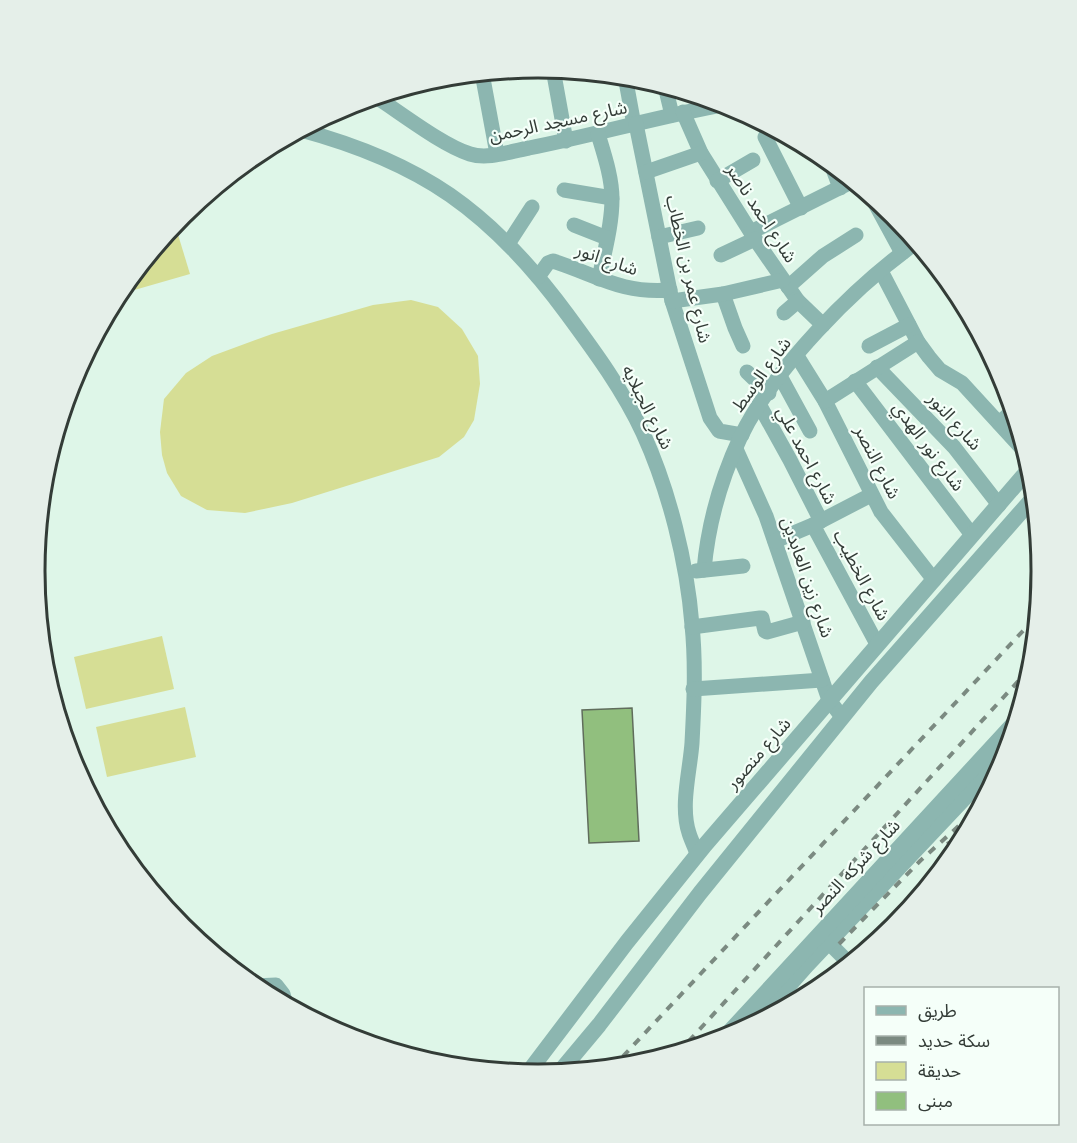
<svg xmlns="http://www.w3.org/2000/svg" width="1077" height="1143" font-family="Inter,'Noto Sans Arabic',sans-serif">
  <style>
    .green { fill: #d6de95 }
    .building { fill: #91bf7e; stroke: #606d5c; stroke-width: 1.5 }
    .lines { fill: none; stroke-linecap: round; stroke-linejoin: round }
    .minor { stroke: #8cb6b0; stroke-width: 15 }
    .tertiary { stroke: #8cb6b0; stroke-width: 16 }
    .rail { stroke: #7b8a81; stroke-width: 4; stroke-dasharray: 8 8; stroke-linecap: butt }
    .labels { text-anchor: middle; dominant-baseline: central; stroke-width: 4.5; stroke-linejoin: round; paint-order: stroke }
    .street-label { font-size: 18px; fill: #333c37; stroke: #f5fff9 }
    .rim { fill: none; stroke: #333c37; stroke-width: 3 }
  </style>
  <rect width="100%" height="100%" fill="#def6e8"/>
  <g class="green">
    <path d="M176,228l14,46 -73,21 53,-65z"/>
    <path d="M411,300l27,7 24,22 16,27 2,28 -6,36 -10,17 -25,20 -147,46 -47,10 -38,-3 -26,-14 -14,-23 -5,-18 -2,-23 4,-33 22,-26 26,-17 60,-22 101,-29z"/>
    <path d="M162,636l12,53 -88,20 -12,-52z"/>
    <path d="M185,707l11,50 -89,20 -11,-50z"/>
  </g>
  <path class="building" d="M632,708l7,133 -50,2 -7,-133z"/>
  <g class="lines">
    <g class="minor">
      <path d="M553,69l13,72"/>
      <path d="M482,73l15,81"/>
      <path d="M625,76l9,49"/>
      <path d="M665,86l7,29"/>
      <path d="M376,97c25,16 66,48 94,57 18,6 41,-3 59,-6 66,-13 131,-32 198,-44"/>
      <path d="M683,112l18,41 54,86 43,62 25,24"/>
      <path d="M636,124l36,177 38,117 9,13 23,4"/>
      <path d="M301,130c52,14 104,34 149,65 46,32 84,74 117,119 28,38 56,76 76,119 26,57 44,129 49,192 4,39 2,80 0,118 -2,28 -12,63 -3,90 2,7 6,14 8,21"/>
      <path d="M598,134c6,20 14,43 14,65 0,27 -8,54 -13,80"/>
      <path d="M765,137l36,71"/>
      <path d="M830,161l10,27"/>
      <path d="M646,172l55,-19"/>
      <path d="M717,181l36,-21"/>
      <path d="M564,190l48,8"/>
      <path d="M871,196l31,57"/>
      <path d="M574,225l33,13"/>
      <path d="M751,232l102,-51"/>
      <path d="M659,237l39,-9"/>
      <path d="M508,244l24,-37"/>
      <path d="M721,255l34,-16"/>
      <path d="M881,271l37,71 11,15 11,13 22,13 65,71"/>
      <path d="M538,277l10,-14 5,-2c44,14 68,33 117,29"/>
      <path d="M788,287l35,-31 33,-21"/>
      <path d="M723,294l12,34 8,18"/>
      <path d="M672,301l51,-7 60,-14"/>
      <path d="M784,313l14,-12"/>
      <path d="M869,346l40,-21"/>
      <path d="M797,356l28,45 56,111 53,68"/>
      <path d="M877,367l77,80 45,58"/>
      <path d="M747,372l22,21"/>
      <path d="M780,376l30,55"/>
      <path d="M855,381l117,154"/>
      <path d="M825,401l93,-59"/>
      <path d="M760,406l30,54 31,61"/>
      <path d="M999,423l15,-13"/>
      <path d="M736,449l30,67 63,184 13,17"/>
      <path d="M813,525l64,119"/>
      <path d="M775,541l38,-16 58,-30"/>
      <path d="M704,570c4,-45 17,-91 36,-132 34,-70 114,-151 177,-196"/>
      <path d="M696,571l47,-5"/>
      <path d="M692,627l68,-9h2l3,13 2,1 36,-10"/>
      <path d="M693,689l129,-9"/>
      <path d="M829,943l21,21"/>
      <path d="M253,986l23,-1 7,9 3,11"/>
    </g>
    <g class="tertiary">
      <path d="M753,1026l54,-61 200,-212"/>
      <path d="M722,1040l296,-321"/>
      <path d="M527,1074l100,-132 78,-97 326,-378"/>
      <path d="M558,1074l41,-49 101,-132 171,-211 164,-186"/>
    </g>
    <g class="rail">
      <path d="M947,844l21,-11"/>
      <path d="M839,944l81,-83 63,-57"/>
      <path d="M678,1053l355,-388"/>
      <path d="M612,1068l426,-453"/>
    </g>
  </g>
  <g class="labels">
    <g class="street-label">
      <text transform="translate(558 121) rotate(-12)">شارع مسجد الرحمن</text>
      <text transform="translate(762 213) rotate(57)">شارع احمد ناصر</text>
      <text transform="translate(607 259) rotate(19)">شارع انور</text>
      <text transform="translate(689 269) rotate(77)">شارع عمر بن الخطاب</text>
      <text transform="translate(761 374) rotate(-54)">شارع الوسط</text>
      <text transform="translate(648 407) rotate(63)">شارع الجبلايه</text>
      <text transform="translate(955 421) rotate(48)">شارع النور</text>
      <text transform="translate(929 446) rotate(53)">شارع نور الهدي</text>
      <text transform="translate(807 455) rotate(62)">شارع احمد علي</text>
      <text transform="translate(878 462) rotate(63)">شارع النصر</text>
      <text transform="translate(862 575) rotate(62)">شارع الخطيب</text>
      <text transform="translate(808 577) rotate(71)">شارع زين العابدين</text>
      <text transform="translate(758 753) rotate(-49)">شارع منصور</text>
      <text transform="translate(855 866) rotate(-47)">شارع شركه النصر</text>
    </g>
  </g>
  <path d="M0 0H1077V1143H0ZM45 571a493 493 0 1 1 986 0a493 493 0 1 1-986 0Z" fill="#e5efe9" fill-rule="evenodd"/>
  <path class="rim" d="M45 571a493 493 0 1 1 986 0a493 493 0 1 1-986 0Z"/>
  <rect x="864" y="987" width="195" height="138" fill="#f5fff9" stroke="#a7b1ab" stroke-width="1.5"/>
  <rect x="876" y="1006" width="30" height="9" fill="#8cb6b0" stroke="#a7b1ab" stroke-width="1.5"/>
  <text x="918" y="1017" font-size="18" fill="#333c37">طريق</text>
  <rect x="876" y="1036" width="30" height="9" fill="#7b8a81" stroke="#a7b1ab" stroke-width="1.5"/>
  <text x="918" y="1047" font-size="18" fill="#333c37">سكة حديد</text>
  <rect x="876" y="1062" width="30" height="18" fill="#d6de95" stroke="#a7b1ab" stroke-width="1.5"/>
  <text x="918" y="1077" font-size="18" fill="#333c37">حديقة</text>
  <rect x="876" y="1092" width="30" height="18" fill="#91bf7e" stroke="#a7b1ab" stroke-width="1.5"/>
  <text x="918" y="1107" font-size="18" fill="#333c37">مبنى</text>
</svg>
